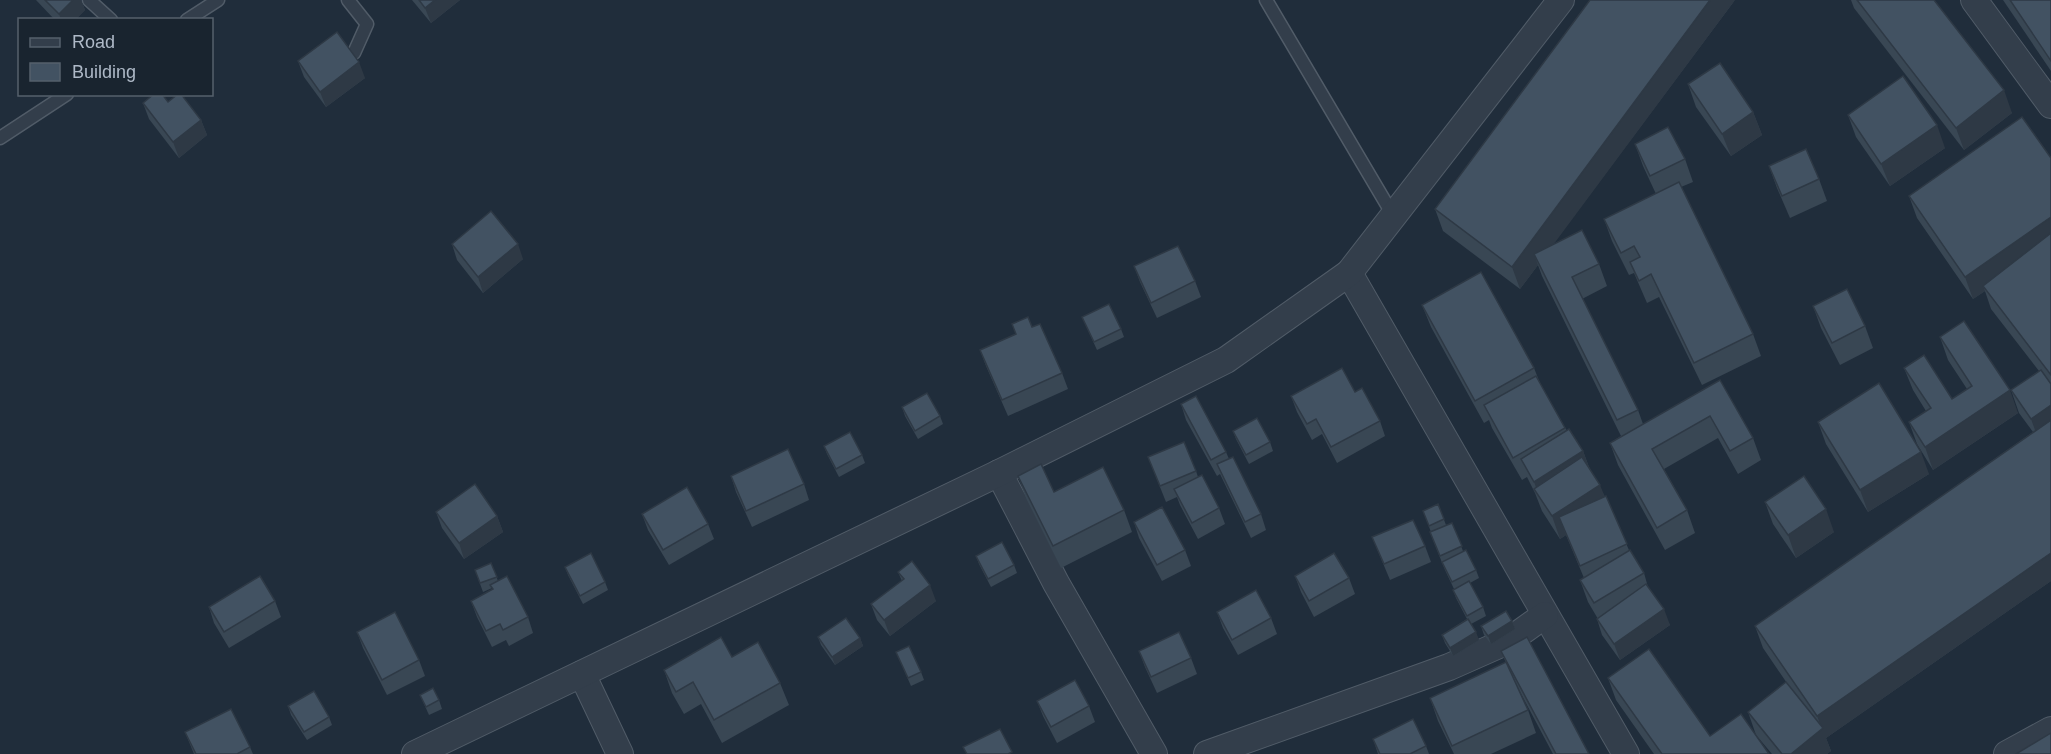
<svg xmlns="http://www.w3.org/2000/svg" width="2051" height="754" font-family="Helvetica,sans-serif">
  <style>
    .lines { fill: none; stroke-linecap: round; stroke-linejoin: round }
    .service-casing { stroke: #515c68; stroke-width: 15 }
    .minor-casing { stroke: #515c68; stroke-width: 28 }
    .service { stroke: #333e4b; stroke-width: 12 }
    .minor { stroke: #333e4b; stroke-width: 26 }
    .wall { fill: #394754 }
    .shaded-wall { fill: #2e3945 }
    .building { fill: #425262; stroke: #2e3945; stroke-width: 1.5 }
  </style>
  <rect width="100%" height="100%" fill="#202d3b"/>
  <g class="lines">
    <g class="service-casing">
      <g id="service">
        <path d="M89,0l22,20"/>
        <path d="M348,0l19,24 -13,29"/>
        <path d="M1266,0l127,215"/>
        <path d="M187,20l31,-20"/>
        <path d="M0,138l67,-44"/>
      </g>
    </g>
    <g class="minor-casing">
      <g id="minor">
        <path d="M1974,0l77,105"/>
        <path d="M1349,273l277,481"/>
        <path d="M999,473l57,110 98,171"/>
        <path d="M582,674l38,80"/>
        <path d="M415,754l584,-281 227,-113 123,-87 212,-273"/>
        <path d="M1207,754l242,-87 61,-27 35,-25"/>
        <path d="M2007,754l44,-24"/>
      </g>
    </g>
    <use href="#service" class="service"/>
    <use href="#minor" class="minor"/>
  </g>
  <g class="wall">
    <path d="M36,0h45l4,10 -10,10h-20z"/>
    <path d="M412,0h48l-29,23z"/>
    <path d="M1735,0l-182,244 46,20 8,22 -25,13 56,111 5,14 77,-44 33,58 8,22 -23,14 -20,-36 -54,31 23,41 8,23 -30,17 -47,-85 -8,-22 11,-7 -79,-160 -4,-11 -18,24 -77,-58 -8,-22z"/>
    <path d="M1851,0h83l78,113 -48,37 -110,-142z"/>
    <path d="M2003,0h48v71z"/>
    <path d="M298,61l67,17 -39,29 -22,-30z"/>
    <path d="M1688,84l65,28 9,23 -31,21 -35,-49z"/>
    <path d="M168,102l33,18 6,15 -28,23 -30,-39 -6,-16z"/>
    <path d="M1848,115l97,33 -55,38 -34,-49z"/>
    <path d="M1635,144l50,15 8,23 -12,5 72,147 8,22 -59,29 -43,-88 -12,6 -13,-30 -5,2 -17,-34 -8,-22 52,-25 -13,-28z"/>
    <path d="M2051,158v423l-225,157 5,13 -4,3h-55l-16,-19 -8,-23 43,-23 -28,-41 -8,-22 278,-194 -14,-19 -8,-23 28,-19 -48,-62 -6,-18 -12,8 -56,-81 -8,-22z"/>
    <path d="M1769,166l50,13 8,22 -37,17 -13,-30z"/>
    <path d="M452,244l71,15 -40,34 -26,-33z"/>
    <path d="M1134,266l61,15 6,16 -44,21 -17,-36z"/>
    <path d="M1422,305l112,63 6,15 27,48 16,20 6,16 16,30 24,53 15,23 4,14 22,38 -50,35 -18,-25 -5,-16h1l-10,-17 -8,-22 4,-2 -18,-43 -6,4 -18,-28 -7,-18 -8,-16 -5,3 -30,-52 -3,-8 -5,3 -53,-96z"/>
    <path d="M1813,306l52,20 8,22 -33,17 -19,-37z"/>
    <path d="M1082,317l39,12 3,8 -27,13z"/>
    <path d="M1012,324l20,3 30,46 6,16 -60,27 -22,-50 -6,-16 36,-16z"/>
    <path d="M1940,337l78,76 -85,57 -16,-26 -8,-22 17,-11 -13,-21 -9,-22 48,31 15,-10 -19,-29z"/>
    <path d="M1355,392l25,29 5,15 -48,27 -15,-29 -10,6 -15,-28 -6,-16z"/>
    <path d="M1181,404l45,48 3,7 32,55 5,16 -15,8 -31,-64 -3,2 -31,-56z"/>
    <path d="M902,407l38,9 3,8 -25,15 -13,-23z"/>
    <path d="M1818,422l111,52 -61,38 -42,-68z"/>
    <path d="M1233,431l37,11 3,9 -24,13 -13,-25z"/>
    <path d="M824,446l38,9 3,8 -26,14 -12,-23z"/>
    <path d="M1148,457l48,14 2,6 21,31 6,16 -27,15 -18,-34 -3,-8 -11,5z"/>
    <path d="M731,476l73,8 5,16 -57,27 -16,-35z"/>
    <path d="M1018,476l36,16 70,18 8,22 -71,36 -35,-70z"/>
    <path d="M1765,502l69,30 -38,26 -23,-34z"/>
    <path d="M1438,504l8,21 6,-2 11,28 13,19 3,8 -9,5 13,24 3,9 -15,8 8,16 -26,16 -8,-13 -3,-8 25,-16 -11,-21 -3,-8 1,-1 -9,-19 -12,-30 -3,-8h1l-8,-21z"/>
    <path d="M436,512l61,4 6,16 -39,27 -22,-31z"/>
    <path d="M642,514l66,10 6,15 -45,26 -21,-35z"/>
    <path d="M1134,522l51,28 6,16 -29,15 -23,-43z"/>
    <path d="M1372,537l53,9 6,16 -41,18z"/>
    <path d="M976,556l38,9 3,8 -26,14 -12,-23z"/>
    <path d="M491,563l7,18 30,36 5,16 -24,13 -3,-6 -14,7 -15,-30 -6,-16 21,-11v-2l-9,4 -8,-22z"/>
    <path d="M565,567l40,15 3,8 -25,14 -15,-29z"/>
    <path d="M898,572l38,29 -46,35 -13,-16 -6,-16 31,-23z"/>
    <path d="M1295,576l54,2 6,16 -41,23 -13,-25z"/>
    <path d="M275,601l6,16 -52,31 -15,-25 -5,-16z"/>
    <path d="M1217,612l54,6 6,16 -39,21 -15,-27z"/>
    <path d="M1512,621l3,8 -24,15 -7,-9 -3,-9z"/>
    <path d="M357,632l62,28 6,16 -38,19 -24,-47z"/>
    <path d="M818,637l42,1 3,8 -28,19 -14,-20z"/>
    <path d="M1139,651l52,7 6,16 -40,19 -12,-26z"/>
    <path d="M1501,651l88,103h-36l-41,-77 16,33 8,23 -45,21h-37l-16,-33 -8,-23 76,-35z"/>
    <path d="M896,652l25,20 3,8 -13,6z"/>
    <path d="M732,657l48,26 9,22 -67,38 -21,-39 -17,10 -12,-21 -8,-23z"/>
    <path d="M1608,678l102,58 59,18h-115l-38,-54z"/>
    <path d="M420,695l19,5 3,9 -13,6z"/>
    <path d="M1037,701l52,5 6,16 -38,21 -14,-27z"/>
    <path d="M288,706l41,11 3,8 -25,15 -16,-25z"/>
    <path d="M185,732l65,15 3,7h-59z"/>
    <path d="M1373,739l53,7 3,8h-51z"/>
  </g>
  <g class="shaded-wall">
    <path d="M73,0h8l4,10 -10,10h-14l-2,-6z"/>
    <path d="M435,0h25l-29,23 -6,-15z"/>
    <path d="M1710,0h25l-196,264 -5,-10 4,11 -18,24 -8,-22z"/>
    <path d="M359,62l6,16 -39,29 -6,-15z"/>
    <path d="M2004,90l8,23 -48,37 -8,-22z"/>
    <path d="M1753,112l9,23 -31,21 -9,-22z"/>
    <path d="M201,120l6,15 -28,23 -6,-16z"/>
    <path d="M1937,125l8,23 -55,38 -9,-22z"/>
    <path d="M2051,217v28l-68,41 2,5 -12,8 -8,-22z"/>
    <path d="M518,244l5,15 -40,34 -5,-16z"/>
    <path d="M2010,390l8,23 -85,57 -8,-23z"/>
    <path d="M2051,405v28l-12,8 -8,-22z"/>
    <path d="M1583,451l8,22 -51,25 -6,-16z"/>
    <path d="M1921,452l8,22 -61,38 -8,-22z"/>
    <path d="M1600,485l9,22 -50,10 7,18 -6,4 -8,-23z"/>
    <path d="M1826,509l8,23 -38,26 -8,-23z"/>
    <path d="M497,516l6,16 -39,27 -5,-16z"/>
    <path d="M2051,553v28l-225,157 5,13 -4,3h-36l31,-25 -5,-13z"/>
    <path d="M930,585l6,16 -46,35 -6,-16z"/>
    <path d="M1664,609l6,16 -50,35 -6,-16z"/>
    <path d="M1512,621l3,8 -24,15 -3,-8z"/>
    <path d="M1476,632l3,8 -26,16 -3,-8z"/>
    <path d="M860,638l3,8 -28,19 -3,-8z"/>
  </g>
  <g class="building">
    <path d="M45,0h28l-14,14z"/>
    <path d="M419,0h16l-10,8z"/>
    <path d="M1590,0h120l-198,267 -77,-58z"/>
    <path d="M1857,0h77l70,90 -48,38z"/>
    <path d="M2010,0h41v61z"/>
    <path d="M337,32l22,30 -39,30 -22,-31z"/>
    <path d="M1720,63l33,49 -31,22 -34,-50z"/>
    <path d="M1903,76l34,49 -56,39 -33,-49z"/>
    <path d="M154,94h8l6,8 10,-8h3l20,26 -28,22 -30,-39z"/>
    <path d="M2022,117l29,41v59l-86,60 -56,-81z"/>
    <path d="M1668,127l17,32 -35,17 -15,-32z"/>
    <path d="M1806,149l13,30 -37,17 -13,-30z"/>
    <path d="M1679,182l74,152 -59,29 -43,-89 -12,7 -9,-19 10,-5 -6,-11 -13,7 -17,-34z"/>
    <path d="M491,211l27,33 -40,33 -26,-33z"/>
    <path d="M1582,230l17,34 -27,13 66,133 -21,10 -83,-166z"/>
    <path d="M2051,233v142l-68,-89z"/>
    <path d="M1178,246l17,35 -44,22 -17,-37z"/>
    <path d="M1481,272l53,96 -59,33 -53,-96z"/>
    <path d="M1847,289l18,37 -33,17 -19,-37z"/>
    <path d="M1109,304l12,25 -27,13 -12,-25z"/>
    <path d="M1028,317l4,10 8,-3 22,49 -60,27 -22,-50 36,-16 -4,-10z"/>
    <path d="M1964,321l46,69 -85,57 -16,-25 22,-14 -27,-40 20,-13 28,44 20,-13 -32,-49z"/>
    <path d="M1342,368l13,24 7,-4 18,33 -49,26 -15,-28 -9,5 -16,-28z"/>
    <path d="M2041,370l10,14v21l-20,14 -20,-29z"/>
    <path d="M1536,376l29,52 -52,30 -29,-53z"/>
    <path d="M1720,380l33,58 -23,13 -20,-35 -58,33 35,61 -30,18 -47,-85z"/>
    <path d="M1879,383l42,69 -61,38 -42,-68z"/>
    <path d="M927,393l13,23 -25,15 -13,-24z"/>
    <path d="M1196,396l30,56 -15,8 -30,-56z"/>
    <path d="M1257,418l13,24 -24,13 -13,-24z"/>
    <path d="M2051,420v133l-234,163 -62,-90z"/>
    <path d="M1569,429l14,22 -49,31 -13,-23z"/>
    <path d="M850,432l12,23 -26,14 -12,-23z"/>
    <path d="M1184,442l12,29 -36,15 -12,-29z"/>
    <path d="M788,449l16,35 -58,27 -15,-35z"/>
    <path d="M1233,457l28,57 -16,8 -28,-58z"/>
    <path d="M1582,457l18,28 -48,31 -18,-27z"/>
    <path d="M1041,464l13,28 49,-25 21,43 -71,36 -35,-70z"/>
    <path d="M1202,475l17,33 -27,15 -18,-34z"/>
    <path d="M1804,476l22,33 -38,26 -23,-33z"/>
    <path d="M475,484l22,32 -38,27 -23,-31z"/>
    <path d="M687,487l21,37 -45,26 -21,-36z"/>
    <path d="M1606,496l21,48 -47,22 -21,-49z"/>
    <path d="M1438,504l6,15 -15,7 -6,-15z"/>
    <path d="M1162,507l23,43 -28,15 -23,-43z"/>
    <path d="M1413,520l12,26 -41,18 -12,-27z"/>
    <path d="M1452,523l10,23 -22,10 -10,-24z"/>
    <path d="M1002,542l12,23 -26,14 -12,-23z"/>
    <path d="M1466,550l10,20 -24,12 -10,-20z"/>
    <path d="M1630,550l14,23 -50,30 -14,-23z"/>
    <path d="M591,553l14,29 -25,14 -15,-29z"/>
    <path d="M1334,553l15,25 -40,23 -14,-25z"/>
    <path d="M912,561l18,24 -46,35 -13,-16 33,-25 -6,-7z"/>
    <path d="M491,563l6,14 -17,6 -5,-13z"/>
    <path d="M260,576l15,25 -51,31 -15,-25z"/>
    <path d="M507,576l21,41 -25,13 -3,-6 -14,7 -15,-30 22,-12 -3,-4z"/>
    <path d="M1469,581l14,26 -16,9 -14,-26z"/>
    <path d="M1646,584l18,25 -50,35 -17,-25z"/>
    <path d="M1256,590l15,28 -39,22 -15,-28z"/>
    <path d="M1506,611l6,10 -24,15 -7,-10z"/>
    <path d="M395,612l24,48 -37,20 -25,-48z"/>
    <path d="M846,618l14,20 -28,19 -14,-20z"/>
    <path d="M1468,619l8,13 -26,16 -8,-13z"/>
    <path d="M1179,632l12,26 -40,19 -12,-26z"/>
    <path d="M721,637l11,20 26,-15 22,41 -66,37 -21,-38 -17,10 -12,-22z"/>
    <path d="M1527,637l62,117h-33l-55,-103z"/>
    <path d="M909,646l12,26 -13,6 -12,-26z"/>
    <path d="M1649,649l61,87 31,-22 28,40h-107l-54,-76z"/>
    <path d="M1506,662l22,48 -76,36 -22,-48z"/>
    <path d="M1075,680l14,26 -38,21 -14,-26z"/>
    <path d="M1786,682l37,46 -32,26h-9l-34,-42z"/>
    <path d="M433,688l6,12 -13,7 -6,-12z"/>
    <path d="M314,691l15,26 -25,15 -16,-26z"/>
    <path d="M231,709l19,38 -13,7h-41l-11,-22z"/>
    <path d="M1413,719l13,27 -16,8h-30l-7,-15z"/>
    <path d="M1000,729l12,23 -4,2h-41l-4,-7z"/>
    <path d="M2051,733v21h-35z"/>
  </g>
  <rect x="18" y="18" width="195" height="78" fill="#19242f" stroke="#55606c" stroke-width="1.5"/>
  <rect x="30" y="38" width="30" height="9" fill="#333e4b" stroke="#55606c" stroke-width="1.5"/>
  <text x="72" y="48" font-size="18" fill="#aeb9c7">Road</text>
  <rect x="30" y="63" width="30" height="18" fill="#425262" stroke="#55606c" stroke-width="1.5"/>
  <text x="72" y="78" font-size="18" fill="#aeb9c7">Building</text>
</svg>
